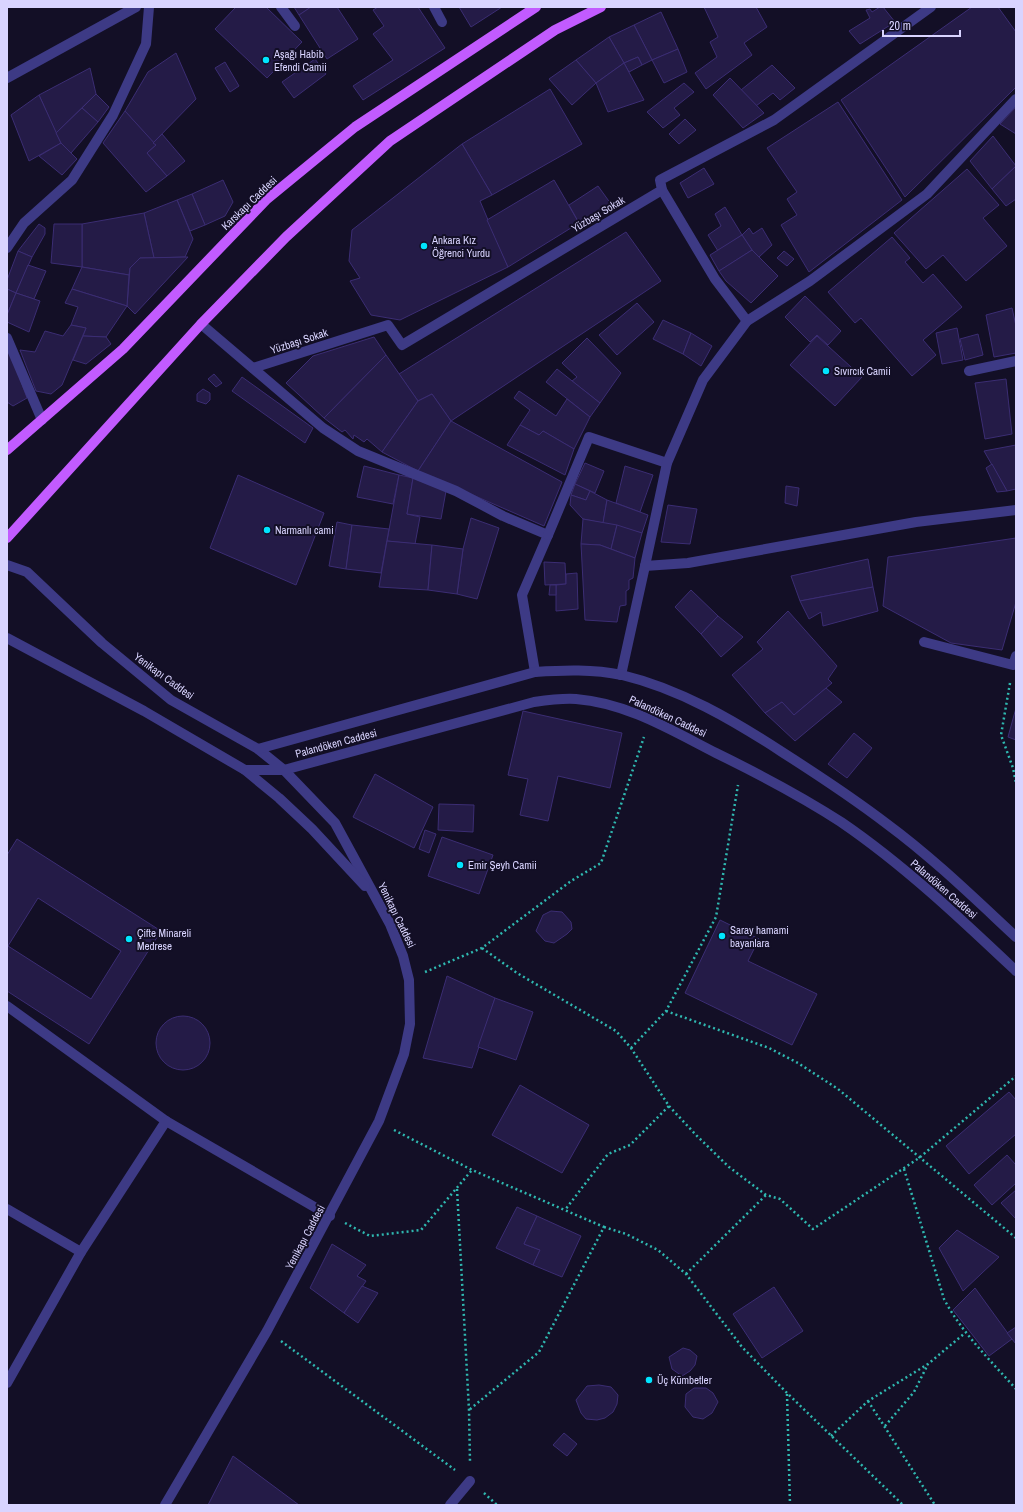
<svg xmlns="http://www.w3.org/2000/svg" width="1023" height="1512" font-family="'Archivo Narrow',sans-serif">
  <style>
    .building { fill: #241b47; stroke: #3b2d73; fill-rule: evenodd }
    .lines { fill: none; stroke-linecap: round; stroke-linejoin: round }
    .path { stroke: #2fb8b0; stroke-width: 2.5; stroke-dasharray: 2 3; stroke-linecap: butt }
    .minor { stroke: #3d3a85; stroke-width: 10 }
    .major { stroke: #c25bff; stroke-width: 10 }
    .poi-dot { fill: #00e5ff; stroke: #130f26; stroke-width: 1.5 }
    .labels { text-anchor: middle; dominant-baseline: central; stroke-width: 4; stroke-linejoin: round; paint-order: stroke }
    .poi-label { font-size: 11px; fill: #d9d4ff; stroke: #130f26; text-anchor: start }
    .street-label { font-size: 11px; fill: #d9d4ff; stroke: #130f26 }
  </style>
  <rect width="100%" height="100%" fill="#130f26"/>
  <g class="building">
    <path d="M236,7h30l36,35 -35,36 -52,-49z"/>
    <path d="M294,7h17l-12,8z"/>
    <path d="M311,7h26l21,32 -31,20 -28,-44z"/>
    <path d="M378,7h40l27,41 -82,52 -10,-14 40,-26 -20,-26 11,-8 -11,-16z"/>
    <path d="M459,7h43l-31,20z"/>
    <path d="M704,7h52l11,20 -23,16 8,12 -46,34 -11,-16 22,-16 -7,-15 8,-5z"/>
    <path d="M880,7h3l12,15 -35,22 -11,-13 21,-13 -4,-8 4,-1 2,3z"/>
    <path d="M972,7h26l18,25v55l-111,110 -64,-97z"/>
    <path d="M661,12l17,37 -26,11 -18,-35z"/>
    <path d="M634,25l18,35 -10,5 -4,-8 -14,6 -15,-26z"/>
    <path d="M609,37l15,26 -28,20 -20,-23z"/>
    <path d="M678,49l9,23 -23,11 -12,-23z"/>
    <path d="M176,53l20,46 -43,44 -28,-32 23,-39z"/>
    <path d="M638,57l4,8 -13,7 -5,-9z"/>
    <path d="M315,59l11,15 -32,24 -12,-16z"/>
    <path d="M576,60l20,23 -24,22 -23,-26z"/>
    <path d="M225,62l14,24 -9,6 -15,-24z"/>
    <path d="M624,63l20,37 -36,12 -12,-29z"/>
    <path d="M772,65l23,23 -15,12 -7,-7 -17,13 -15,-16z"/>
    <path d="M90,68l6,26 -40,39 -17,-38z"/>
    <path d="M730,78l34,35 -21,15 -30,-33z"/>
    <path d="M684,83l10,9 -20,16 6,7 -17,13 -16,-16z"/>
    <path d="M550,89l32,55 -90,51 -30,-51z"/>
    <path d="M96,94l13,13 -11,15 -16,-14z"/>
    <path d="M39,95l22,48 -32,18 -18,-46z"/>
    <path d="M838,102l64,98 -93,72 -28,-47 16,-10 -10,-16 10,-7 -30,-44z"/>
    <path d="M1016,107v27l-16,-10z"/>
    <path d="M82,108l16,14 -27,31 -10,-10 -5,-10z"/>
    <path d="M125,111l31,34 -9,8 20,23 -21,16 -43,-49z"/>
    <path d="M685,119l11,11 -17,14 -10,-10z"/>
    <path d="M162,134l23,27 -18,15 -20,-23 9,-8 -3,-2z"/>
    <path d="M993,136l23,30 -24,23 -22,-28z"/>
    <path d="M61,143l16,16 -15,16 -23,-19z"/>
    <path d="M462,144l30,51 -12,6 28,66 -108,53 -29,-5 -21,-34 10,-3 -11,-17 3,-31z"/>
    <path d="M1016,166v33l-10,7 -14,-17z"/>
    <path d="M704,168l10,16 -26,14 -8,-15z"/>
    <path d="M967,169l32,36 -16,13 24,28 -41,35 -23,-26 -17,14 -32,-36z"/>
    <path d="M223,180l10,22 -8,14 -20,9 -13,-31z"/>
    <path d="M554,180l25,43 -71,44 -21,-47z"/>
    <path d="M598,186l13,18 -32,19 -10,-18z"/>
    <path d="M192,194l13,31 -15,6 -13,-31z"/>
    <path d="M177,200l16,39 -8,18 -31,1 -10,-45z"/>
    <path d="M725,207l17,28 -24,16 -10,-16 13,-9 -6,-12z"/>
    <path d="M144,213l10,45h-14l-10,10 -1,7 -47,-8v-43z"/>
    <path d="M39,224l6,4v6l-13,23 -14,-6z"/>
    <path d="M54,224h28v43l-31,-4z"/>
    <path d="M749,228l4,6 9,-6 10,17 -13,12 -7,-7 -10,-15z"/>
    <path d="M626,232l35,49 -210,140 -19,-27 -14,7 -19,-27z"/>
    <path d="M742,235l10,15 -33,21 -9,-16z"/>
    <path d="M892,237l18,21 -5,4 18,21 10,-9 29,33 -39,33 13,15 -24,21 -51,-58 -6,5 -27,-31z"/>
    <path d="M752,250l26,26 -27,27 -25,-22 -7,-10z"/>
    <path d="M18,251l14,6 -16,36 -9,-4v-9z"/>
    <path d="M784,251l10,8 -7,7 -10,-8z"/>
    <path d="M188,257l-53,57 -8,-8 3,-38 10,-10z"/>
    <path d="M28,265l18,6 -12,28 -18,-6z"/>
    <path d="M82,267l47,8 -2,31 -55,-17z"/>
    <path d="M7,289l9,4 -9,22z"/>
    <path d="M72,289l55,17 -21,31 -23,-1 3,-8 -15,-3 7,-18 -13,-4z"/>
    <path d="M16,293l24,8 -11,31 -22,-10v-7z"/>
    <path d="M805,296l36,35 -13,14 -11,-10 -7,7 -25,-25z"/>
    <path d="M637,303l17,19 -37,33 -18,-20z"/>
    <path d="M1012,308l4,18v27l-22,4 -8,-42z"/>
    <path d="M663,320l28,13 -8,21 -30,-15z"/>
    <path d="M71,325l15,3 -24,57 -11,9 -15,-3 -16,-41 15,2 10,-21 18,5z"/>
    <path d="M957,328l6,32 -21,4 -6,-31z"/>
    <path d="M691,333l21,13 -11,20 -18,-12z"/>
    <path d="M978,334l5,21 -18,5 -5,-21z"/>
    <path d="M83,336l23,1 5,7 -25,20 -13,-4z"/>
    <path d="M817,336l45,41 -27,29 -45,-41z"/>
    <path d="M374,337l12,18 -62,63 -38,-35 27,-27z"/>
    <path d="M587,338l34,35 -21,30 -28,-22 5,-4 -15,-14z"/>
    <path d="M9,348l18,50 -14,8 -6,-4v-50z"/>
    <path d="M386,355l32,46 -36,51 -15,-13 -3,3 -10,-7 -1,4 -8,-9 -3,2 -18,-14z"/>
    <path d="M557,369l43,34 -10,14 -44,-35z"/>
    <path d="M214,374l8,9 -6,4 -8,-8z"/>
    <path d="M242,377l71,51 -8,15 -73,-52z"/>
    <path d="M1006,379l6,55 -27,5 -10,-56z"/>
    <path d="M203,389l7,4v7l-4,4 -9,-3v-7z"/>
    <path d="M519,391l37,25 11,-17 23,18 -16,32 -31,-18 -4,4 -19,-10 10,-15 -16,-12z"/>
    <path d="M432,394l19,27 -33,50 -36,-19 36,-51z"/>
    <path d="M451,421l111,61 -18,44 -126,-55z"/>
    <path d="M520,425l19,10 4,-4 31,18 -9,26 -58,-30z"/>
    <path d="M1016,445v44l-9,2 -23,-40z"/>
    <path d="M585,463l19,8 -9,22 -20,-9z"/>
    <path d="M992,464l15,27 -10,1 -11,-24z"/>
    <path d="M364,466l35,9 -6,29 -36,-7z"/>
    <path d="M625,466l28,9 -13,37 -24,-9z"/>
    <path d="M238,475l86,38 -28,72 -86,-37z"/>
    <path d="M399,475l14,3 -6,36 13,3 -5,27 -28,-3z"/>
    <path d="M413,478l33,13 -5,28 -34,-5z"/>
    <path d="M575,484l15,7 -4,9 -15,-5z"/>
    <path d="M786,486l13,2 -2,18 -12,-3z"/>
    <path d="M590,491l17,9 -4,23 -20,-4 -13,-14 1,-10 15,5z"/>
    <path d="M607,500l41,15 -6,18 -39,-10z"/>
    <path d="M668,505l29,4 -7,35 -29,-2z"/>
    <path d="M471,518l28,10 -22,71 -20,-5 6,-45z"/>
    <path d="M583,519l34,6 -6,24 -11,-4 -19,-1z"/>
    <path d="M337,522l15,3 -6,44 -17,-3z"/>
    <path d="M352,525l37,4 -8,44 -35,-4z"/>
    <path d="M617,525l25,8 -7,25 -24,-9z"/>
    <path d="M1016,538v64l-14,48 -51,-7 -68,-37 5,-49z"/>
    <path d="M387,541l45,4 -4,45 -49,-3z"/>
    <path d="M581,544l19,1 35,13 -2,20 -4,2v9l-3,2v14l-6,1 -3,16 -32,-2z"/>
    <path d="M432,545l31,4 -6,45 -29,-4z"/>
    <path d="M868,559l5,28 -73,14 -9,-25z"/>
    <path d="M544,562l21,1 1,21 -21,1z"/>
    <path d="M577,573l1,36 -22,2v-26l10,-1v-10z"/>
    <path d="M550,585h6v10h-7z"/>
    <path d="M873,587l5,24 -55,15 -2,-14 -12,7 -9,-18z"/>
    <path d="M691,590l27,26 -17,18 -26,-27z"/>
    <path d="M788,611l49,55 -9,13 4,4 -38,32 -12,-13 -17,11 -33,-38 31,-26 -6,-7z"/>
    <path d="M718,616l25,21 -22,20 -20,-23z"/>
    <path d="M826,688l16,14 -47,39 -30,-28 17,-11 12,13z"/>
    <path d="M1016,708v32l-8,-3z"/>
    <path d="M523,711l99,22 -12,55 -52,-12 -10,45 -28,-6 8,-36 -20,-4z"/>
    <path d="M854,733l18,15 -25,30 -19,-14z"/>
    <path d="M375,774l58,33 -19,41 -61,-31z"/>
    <path d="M439,804l35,1 -1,27 -35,-2z"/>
    <path d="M425,830l11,4 -7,19 -10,-4z"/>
    <path d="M442,837l51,18 -14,39 -51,-18z"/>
    <path d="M17,839l144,92 -72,113 -82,-53v-136zM38,898l83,53 -30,48 -83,-53z"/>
    <path d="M551,911l11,1 9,10 1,7 -5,5 -13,9 -9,-2 -9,-10 7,-16z"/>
    <path d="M720,920l39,19 -11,22 69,33 -25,51 -107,-52z"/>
    <path d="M447,976l48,22 -23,70 -49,-10z"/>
    <path d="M495,998l38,14 -17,48 -38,-13z"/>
    <circle cx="183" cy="1043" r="27"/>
    <path d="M520,1085l69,40 -27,48 -70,-38z"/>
    <path d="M1009,1092l7,8v34l-47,40 -23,-28z"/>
    <path d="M1007,1155l9,10v18l-24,22 -18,-20z"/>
    <path d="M1016,1190v29l-15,-16z"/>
    <path d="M517,1207l20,9 -13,28 16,6 -7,15 -37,-17z"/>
    <path d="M537,1216l44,20 -19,41 -29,-12 7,-15 -16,-6z"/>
    <path d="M957,1230l42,27 -36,34 -24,-43z"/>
    <path d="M332,1244l34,21 -9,11 9,5 -22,32 -34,-25z"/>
    <path d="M362,1286l16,7 -20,30 -14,-10z"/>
    <path d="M774,1287l29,44 -41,27 -29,-44z"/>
    <path d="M975,1288l37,51 -23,17 -36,-46z"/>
    <path d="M1016,1327v17l-9,-11z"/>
    <path d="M683,1348l7,2 7,6 -2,9 -5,6 -8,5 -10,-7 -3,-12z"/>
    <path d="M599,1385l12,2 7,8 -1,9 -4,8 -8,6 -8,2 -11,-1 -5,-6 -5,-13 11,-14z"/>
    <path d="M694,1388h12l7,5 5,9 -6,11 -9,6 -10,-2 -8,-10 1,-13z"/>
    <path d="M564,1433l13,11 -10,12 -14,-11z"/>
    <path d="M233,1456l66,49h-91z"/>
  </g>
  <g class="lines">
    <g class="path">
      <path d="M1010,683l-9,52 12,33 3,15"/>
      <path d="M482,948l35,25 99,58 15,17 38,58 -39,39 -22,9 -43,56"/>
      <path d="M425,972l57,-24 89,-67 30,-18 43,-126"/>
      <path d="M666,1011l103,37 29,15 40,26 178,149"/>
      <path d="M631,1048l35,-37 50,-94 22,-132"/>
      <path d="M669,1106l28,30 32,31 37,28 14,4 33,30 106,-71 97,-82"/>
      <path d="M394,1130l78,40 132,57 -65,125 -70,58"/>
      <path d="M904,1169l40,130c18,34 46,61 72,90"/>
      <path d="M457,1189l12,221 1,52"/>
      <path d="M345,1223l25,13 51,-6 51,-60"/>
      <path d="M604,1227l22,7 32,16 28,24 56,73 45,46 116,112"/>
      <path d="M686,1274l80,-79"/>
      <path d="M281,1341l174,129"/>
      <path d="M787,1394l3,111"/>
      <path d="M868,1401l67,104"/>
      <path d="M885,1426l29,-34 14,-28"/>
      <path d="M831,1436l37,-35 60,-37 37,-31"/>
      <path d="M484,1493l13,12"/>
    </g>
    <g class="minor">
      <path d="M281,7l14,19"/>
      <path d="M434,7l8,15"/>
      <path d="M7,78l129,-71"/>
      <path d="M662,190l53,89 32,42"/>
      <path d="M7,248l17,-25 48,-43 41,-65 33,-71 3,-37"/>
      <path d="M201,324l122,104 35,23 98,40 47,25 45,19 -26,60 13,77"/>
      <path d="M7,338l35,82"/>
      <path d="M253,368l135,-43 14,20 260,-155 -2,-10 114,-60 157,-113"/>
      <path d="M969,371l47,-10"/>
      <path d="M548,535l41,-98 78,26"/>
      <path d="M7,565l20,7 75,71 69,57 87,49 26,21 51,53 55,101 13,32 6,24 1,44 -6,30 -25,67 -112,210 -102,174"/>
      <path d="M645,566l22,-103 36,-83 44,-59 63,-40 117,-87 89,-95"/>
      <path d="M7,638l137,73 101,59 34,28 33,31 53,57"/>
      <path d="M924,642l89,23 3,-9"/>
      <path d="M621,675l24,-109 43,-3 228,-41 100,-12"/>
      <path d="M258,749l277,-77c29,-2 58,-3 87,3 58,14 111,45 160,77 36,23 71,46 105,72 46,34 87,74 129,113"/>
      <path d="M245,770h39l250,-68c14,-2 28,-4 42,-3 51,4 95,31 140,54 43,21 85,43 125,69 63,43 120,97 175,149"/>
      <path d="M7,1006l159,115 164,95"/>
      <path d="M7,1209l74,43"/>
      <path d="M7,1383l74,-131 85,-131"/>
      <path d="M450,1505l20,-24"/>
    </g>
    <g class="major">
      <path d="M7,450l116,-101 143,-149 89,-73 181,-120"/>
      <path d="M7,538l194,-214 85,-87 104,-96 165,-111 46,-23"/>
    </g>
  </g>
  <g class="poi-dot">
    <circle cx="266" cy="60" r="4"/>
    <circle cx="424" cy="246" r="4"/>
    <circle cx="826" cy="371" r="4"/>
    <circle cx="267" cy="530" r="4"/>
    <circle cx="460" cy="865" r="4"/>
    <circle cx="722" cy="936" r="4"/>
    <circle cx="129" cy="939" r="4"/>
    <circle cx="649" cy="1380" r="4"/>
  </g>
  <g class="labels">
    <g class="poi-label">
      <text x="274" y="54">Aşağı Habib<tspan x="274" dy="13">Efendi Camii</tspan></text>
      <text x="432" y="240">Ankara Kız<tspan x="432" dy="13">Öğrenci Yurdu</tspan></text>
      <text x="834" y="371">Sıvırcık Camii</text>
      <text x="275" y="530">Narmanlı cami</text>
      <text x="468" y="865">Emir Şeyh Camii</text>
      <text x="730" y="930">Saray hamami<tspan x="730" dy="13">bayanlara</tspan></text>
      <text x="137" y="933">Çifte Minareli<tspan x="137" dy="13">Medrese</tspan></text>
      <text x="657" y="1380">Üç Kümbetler</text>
    </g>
    <g class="street-label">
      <text transform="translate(249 203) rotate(-44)">Karskapı Caddesi</text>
      <text transform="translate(598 214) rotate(-31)">Yüzbaşı Sokak</text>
      <text transform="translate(299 341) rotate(-18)">Yüzbaşı Sokak</text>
      <text transform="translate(164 676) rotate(36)">Yenikapı Caddesi</text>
      <text transform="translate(668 716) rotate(25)">Palandöken Caddesi</text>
      <text transform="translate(336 743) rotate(-15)">Palandöken Caddesi</text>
      <text transform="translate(944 889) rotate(41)">Palandöken Caddesi</text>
      <text transform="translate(397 915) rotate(64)">Yenikapı Caddesi</text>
      <text transform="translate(305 1237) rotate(-62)">Yenikapı Caddesi</text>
    </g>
  </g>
  <rect width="1023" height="1512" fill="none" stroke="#d9d4ff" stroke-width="16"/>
  <path d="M883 30v6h77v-6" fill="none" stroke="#d9d4ff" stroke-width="2"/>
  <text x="889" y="30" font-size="12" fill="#d9d4ff" stroke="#130f26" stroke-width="3" paint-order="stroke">20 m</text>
</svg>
